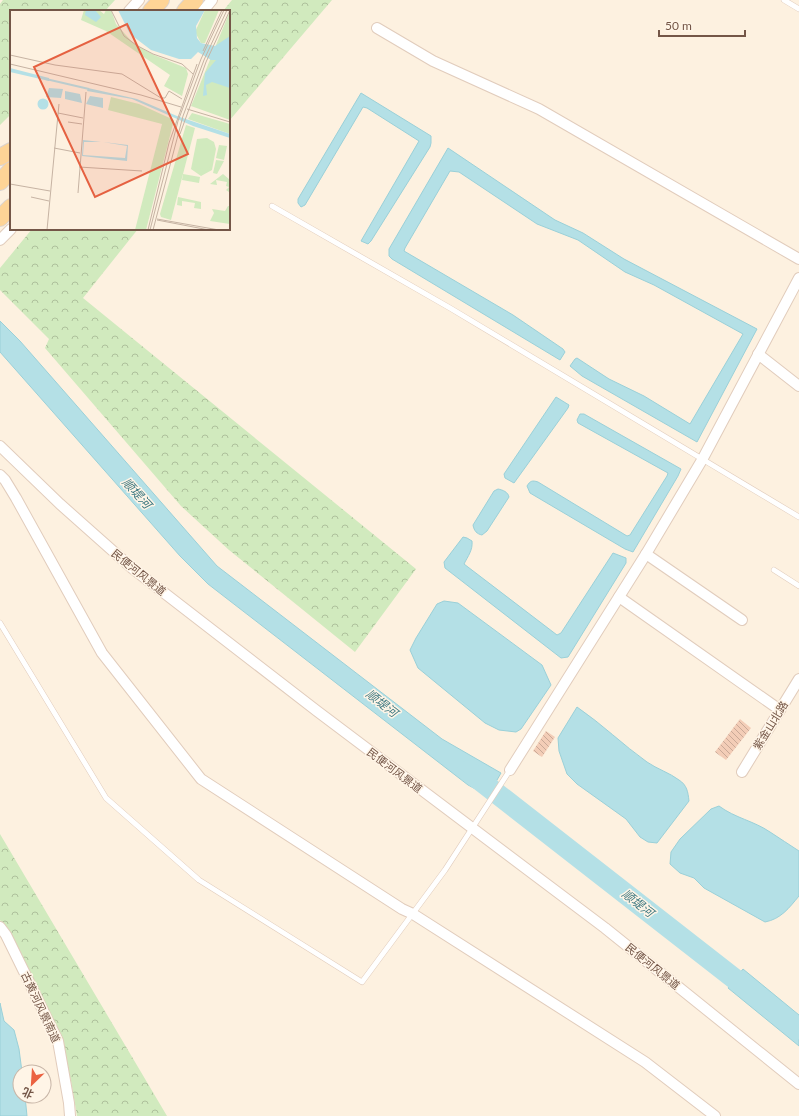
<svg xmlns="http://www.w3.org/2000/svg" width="799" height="1116" font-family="Lato,'Noto Sans SC',sans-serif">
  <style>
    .forest { fill: url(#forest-crowns) }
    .water { fill: #b4e0e6; stroke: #9ad0d8 }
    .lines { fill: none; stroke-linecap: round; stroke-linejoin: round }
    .river { stroke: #b4e0e6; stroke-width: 21 }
    .building { fill: url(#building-back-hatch) }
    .lane-casing { stroke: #e1ccbc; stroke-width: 6 }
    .street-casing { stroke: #e1ccbc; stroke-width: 12 }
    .primary-casing { stroke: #dbd3cf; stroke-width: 18 }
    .lane { stroke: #fff; stroke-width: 5 }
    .street { stroke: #fff; stroke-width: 10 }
    .primary { stroke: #fed496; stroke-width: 16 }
    .labels { text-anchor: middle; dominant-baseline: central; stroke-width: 3; stroke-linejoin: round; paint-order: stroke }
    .street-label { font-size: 11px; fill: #745647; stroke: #fff5e7 }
    .water-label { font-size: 12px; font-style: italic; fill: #3d7881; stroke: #fff5e7 }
    .inset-river { fill: none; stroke: #b4e0e6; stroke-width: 2 }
    .inset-road { fill: none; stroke: #c6b3a3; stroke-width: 1 }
    .view { fill: #e56141; fill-opacity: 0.15; stroke: #e56141; stroke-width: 2 }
    .inset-edge { fill: none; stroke: #745647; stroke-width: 2 }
  </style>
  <defs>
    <pattern id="forest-crowns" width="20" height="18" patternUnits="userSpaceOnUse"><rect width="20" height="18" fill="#d1eabe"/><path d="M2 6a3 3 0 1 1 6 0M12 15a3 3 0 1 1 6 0" fill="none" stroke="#aec09c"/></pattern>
    <pattern id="building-back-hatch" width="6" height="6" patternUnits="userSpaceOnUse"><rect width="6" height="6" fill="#f3cdb7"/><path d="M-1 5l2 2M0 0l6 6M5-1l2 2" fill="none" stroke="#c9a997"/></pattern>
  </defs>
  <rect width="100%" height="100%" fill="#fdf1e0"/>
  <g class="forest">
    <path d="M3,0h112l-10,11h-94v103l-11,11v-121z"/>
    <path d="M232,0h100l-103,121v-110h-6z"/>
    <path d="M32,229h106l-55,69 333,271 -61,83 -126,-102 -48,-44 -136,-158 4,-9 -49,-49v-22z"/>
    <path d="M0,834l167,282h-90l-6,-35 -21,-65 -30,-64 -20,-32z"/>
  </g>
  <g class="water">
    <path d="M361,93l70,43v7l-1,4 -59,94 -3,3 -7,-3 58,-100 -52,-33 -4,-1 -58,98 -4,2 -3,-4v-4z"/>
    <path d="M448,148l107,72 28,13 41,26 133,70 -60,113 -115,-66 -12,-10 5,-7 2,-1 32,21 35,17 46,28 53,-90 -89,-49 -29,-13 -47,-32 -41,-16 -78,-52 -9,-1 -45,77 -1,3 109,64 50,34 2,3 -5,8 -168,-101 -3,-3v-7z"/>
    <path d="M0,321l20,20 197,225 225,173 59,34 -12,21 -6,-1 -15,-8 -260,-201 -28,-28 -180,-204z"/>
    <path d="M556,397l13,8 -1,3 -54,75 -9,-5 -1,-4z"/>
    <path d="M580,414h4l97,55 -3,7 -45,76 -8,-3 -95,-56 -3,-7c3,-5 5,-6 11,-4l89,54 3,-1 37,-59 1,-3 -90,-50 -1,-3z"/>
    <path d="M498,489c5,1 10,3 11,8l-22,34 -5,4c-5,-1 -8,-4 -9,-10l21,-34z"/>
    <path d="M463,537l4,1 5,3c1,9 -4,15 -8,23l93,71 4,-2 52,-80 13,5v5l-58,94 -7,1 -116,-90 -1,-6z"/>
    <path d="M444,601l14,2 84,62 9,20 -30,44 -5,3 -17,-2 -14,-7 -67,-55 -8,-18 6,-12 21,-34z"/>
    <path d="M577,707c25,17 46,38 70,55 10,7 23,11 32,18 8,5 9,12 10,21l-32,42 -9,-1 -8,-5 -14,-18 -49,-35 -10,-10 -8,-23 -1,-13z"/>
    <path d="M719,806c16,12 35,15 51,26 10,6 19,13 29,19v45c-10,12 -18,23 -34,26l-61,-34 -10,-10 -14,-5 -10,-9 1,-12 9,-13 31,-30z"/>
    <path d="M743,969l56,46v31l-71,-58z"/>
    <path d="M0,1003l4,18 10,9 5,19 3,23h-2v24h5l2,20h-27z"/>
  </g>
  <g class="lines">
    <path class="river" d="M468,771l331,258"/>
  </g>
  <g class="building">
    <path d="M740,719l11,9 -25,32 -11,-8z"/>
    <path d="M546,731l9,6 -13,20 -9,-6z"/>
  </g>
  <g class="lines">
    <g class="lane-casing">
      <g id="lane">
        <path d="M784,0l15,9"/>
        <path d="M272,206l178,102 349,209"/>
        <path d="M774,570l25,16"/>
        <path d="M0,623l106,175 93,82 163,102 83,-112 65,-100"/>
      </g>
    </g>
    <g class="street-casing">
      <g id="street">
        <path d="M129,11l10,-11"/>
        <path d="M203,11l9,-11"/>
        <path d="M377,28l56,33 106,48 260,150"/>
        <path d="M0,240l11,-11"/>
        <path d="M758,354l41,32"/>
        <path d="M0,446l60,58 72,64 185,143 288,217 194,156"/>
        <path d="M0,475l5,5 11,18 86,155 99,126 201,130 11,5 232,148 70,54"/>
        <path d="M646,554l96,66"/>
        <path d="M619,597l161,113"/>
        <path d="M510,770l136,-216 56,-94 97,-182"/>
        <path d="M742,772l57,-93"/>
        <path d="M0,927l6,8 52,106 11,62 1,13"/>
      </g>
    </g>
    <g class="primary-casing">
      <g id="primary">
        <path d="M151,11l10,-11"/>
        <path d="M185,11l10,-11"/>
        <path d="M0,157l11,-6"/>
        <path d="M0,182l11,-12"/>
        <path d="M0,218l11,-11"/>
      </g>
    </g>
    <use href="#lane" class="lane"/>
    <use href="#street" class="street"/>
    <use href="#primary" class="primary"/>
  </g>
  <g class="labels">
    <g class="street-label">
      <text transform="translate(139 572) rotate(39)">民便河风景道</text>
      <text transform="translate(770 725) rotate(-58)">紫金山北路</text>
      <text transform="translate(395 770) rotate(37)">民便河风景道</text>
      <text transform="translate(653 966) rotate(39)">民便河风景道</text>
      <text transform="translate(41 1007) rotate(65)">古黄河风景南道</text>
    </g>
    <g class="water-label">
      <text transform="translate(137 493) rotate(48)">顺堤河</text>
      <text transform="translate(382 703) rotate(38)">顺堤河</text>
      <text transform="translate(638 903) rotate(38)">顺堤河</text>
    </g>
  </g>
  <g transform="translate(10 10)">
    <rect width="220" height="220" fill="#fdf1e0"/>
    <path d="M213,164l7,6 -1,12 -3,-2 3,-3 -3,-1 1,-4 -11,-2 1,5 -7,-1zM168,187l23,5v7l-7,-1 1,-5 -13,-2v5l-5,-1z" fill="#d1eabe"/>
    <path d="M74,0h15l5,4 2,-4h5l5,14 18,20 20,11 32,13 2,6 -6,22 -18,-10 6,-11 -64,-44 -25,-11zM195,0h14l-14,33h-4l-6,-11zM220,1v109l-39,-14zM101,87l28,7 35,16 -28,110h-11l27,-106 -54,-14zM182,103l38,11v10l-42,-15zM176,115l9,3 -24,92 -10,-3 -1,-3zM197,128l7,4 2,7 -4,21 -11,6 -10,-7 6,-30z" fill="#d1eabe"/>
    <path d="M189,134l15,3 -5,23 -15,-3zM209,135l8,1 -3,14 -8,-2zM206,150l8,1 -7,13 -4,-1zM173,164l17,3 -1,6 -17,-3zM218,196h2v18l-20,-3 4,-8 -2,-4 13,2z" fill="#d1eabe"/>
    <path d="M76,0h9l6,7 -5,5 -11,-7zM108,0h87l-9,16 1,12 4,5 14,3 15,-10v52l-18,-6 -6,3 1,10 -4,1 2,-23 11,-13h-5l-13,-8 -7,7h-12l-28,-9 -21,-16zM0,58l39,10v3l-39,-9zM39,78l14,1 -2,9 -15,-1zM78,78l49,11 40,17 53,18v4l-37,-12 -61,-27 -45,-8zM55,81l15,3 2,9 -17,-4zM80,86l13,2v10l-17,-4zM27.5 94a5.5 5.5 0 1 1 11 0a5.5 5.5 0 1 1-11 0ZM73,130l18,2h-17l-1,13 42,3 2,-12 -24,-4 25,3 -1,16 -45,-5z" fill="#b4e0e6"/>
    <path class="inset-river" d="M36,69l43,10"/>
    <path class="inset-road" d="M101,0l13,26 12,9 17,9 29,10 11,10M193,41l19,-41M0,45l45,10 67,9 39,24h4l4,-7 13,8M0,54l131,31 40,12M177,99l43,13M48,103l25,5M58,112l14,2M170,124l26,-72 24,-52M44,138l26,5M69,157l63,4M0,174l40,7M68,183l8,-101M21,187l18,4M147,209l62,11M147,210l52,10M37,220l12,-126M138,220l21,-87 28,-79M140,220l28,-109 23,-62 23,-49M143,220l30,-114 21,-56 23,-50"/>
    <path class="view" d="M117,14l61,130 -93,43 -61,-130z"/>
    <rect width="220" height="220" class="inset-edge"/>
  </g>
  <g transform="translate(32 1084) rotate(205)"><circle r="19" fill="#fff5e7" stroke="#c7b5a7"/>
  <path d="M0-3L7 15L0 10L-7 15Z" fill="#eb6241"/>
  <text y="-6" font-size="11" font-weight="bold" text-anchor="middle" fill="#745647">北</text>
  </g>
  <path d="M659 30v6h86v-6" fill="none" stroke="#745647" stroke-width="2"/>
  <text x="665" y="30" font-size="12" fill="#745647" stroke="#fff5e7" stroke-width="3" paint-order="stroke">50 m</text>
</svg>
